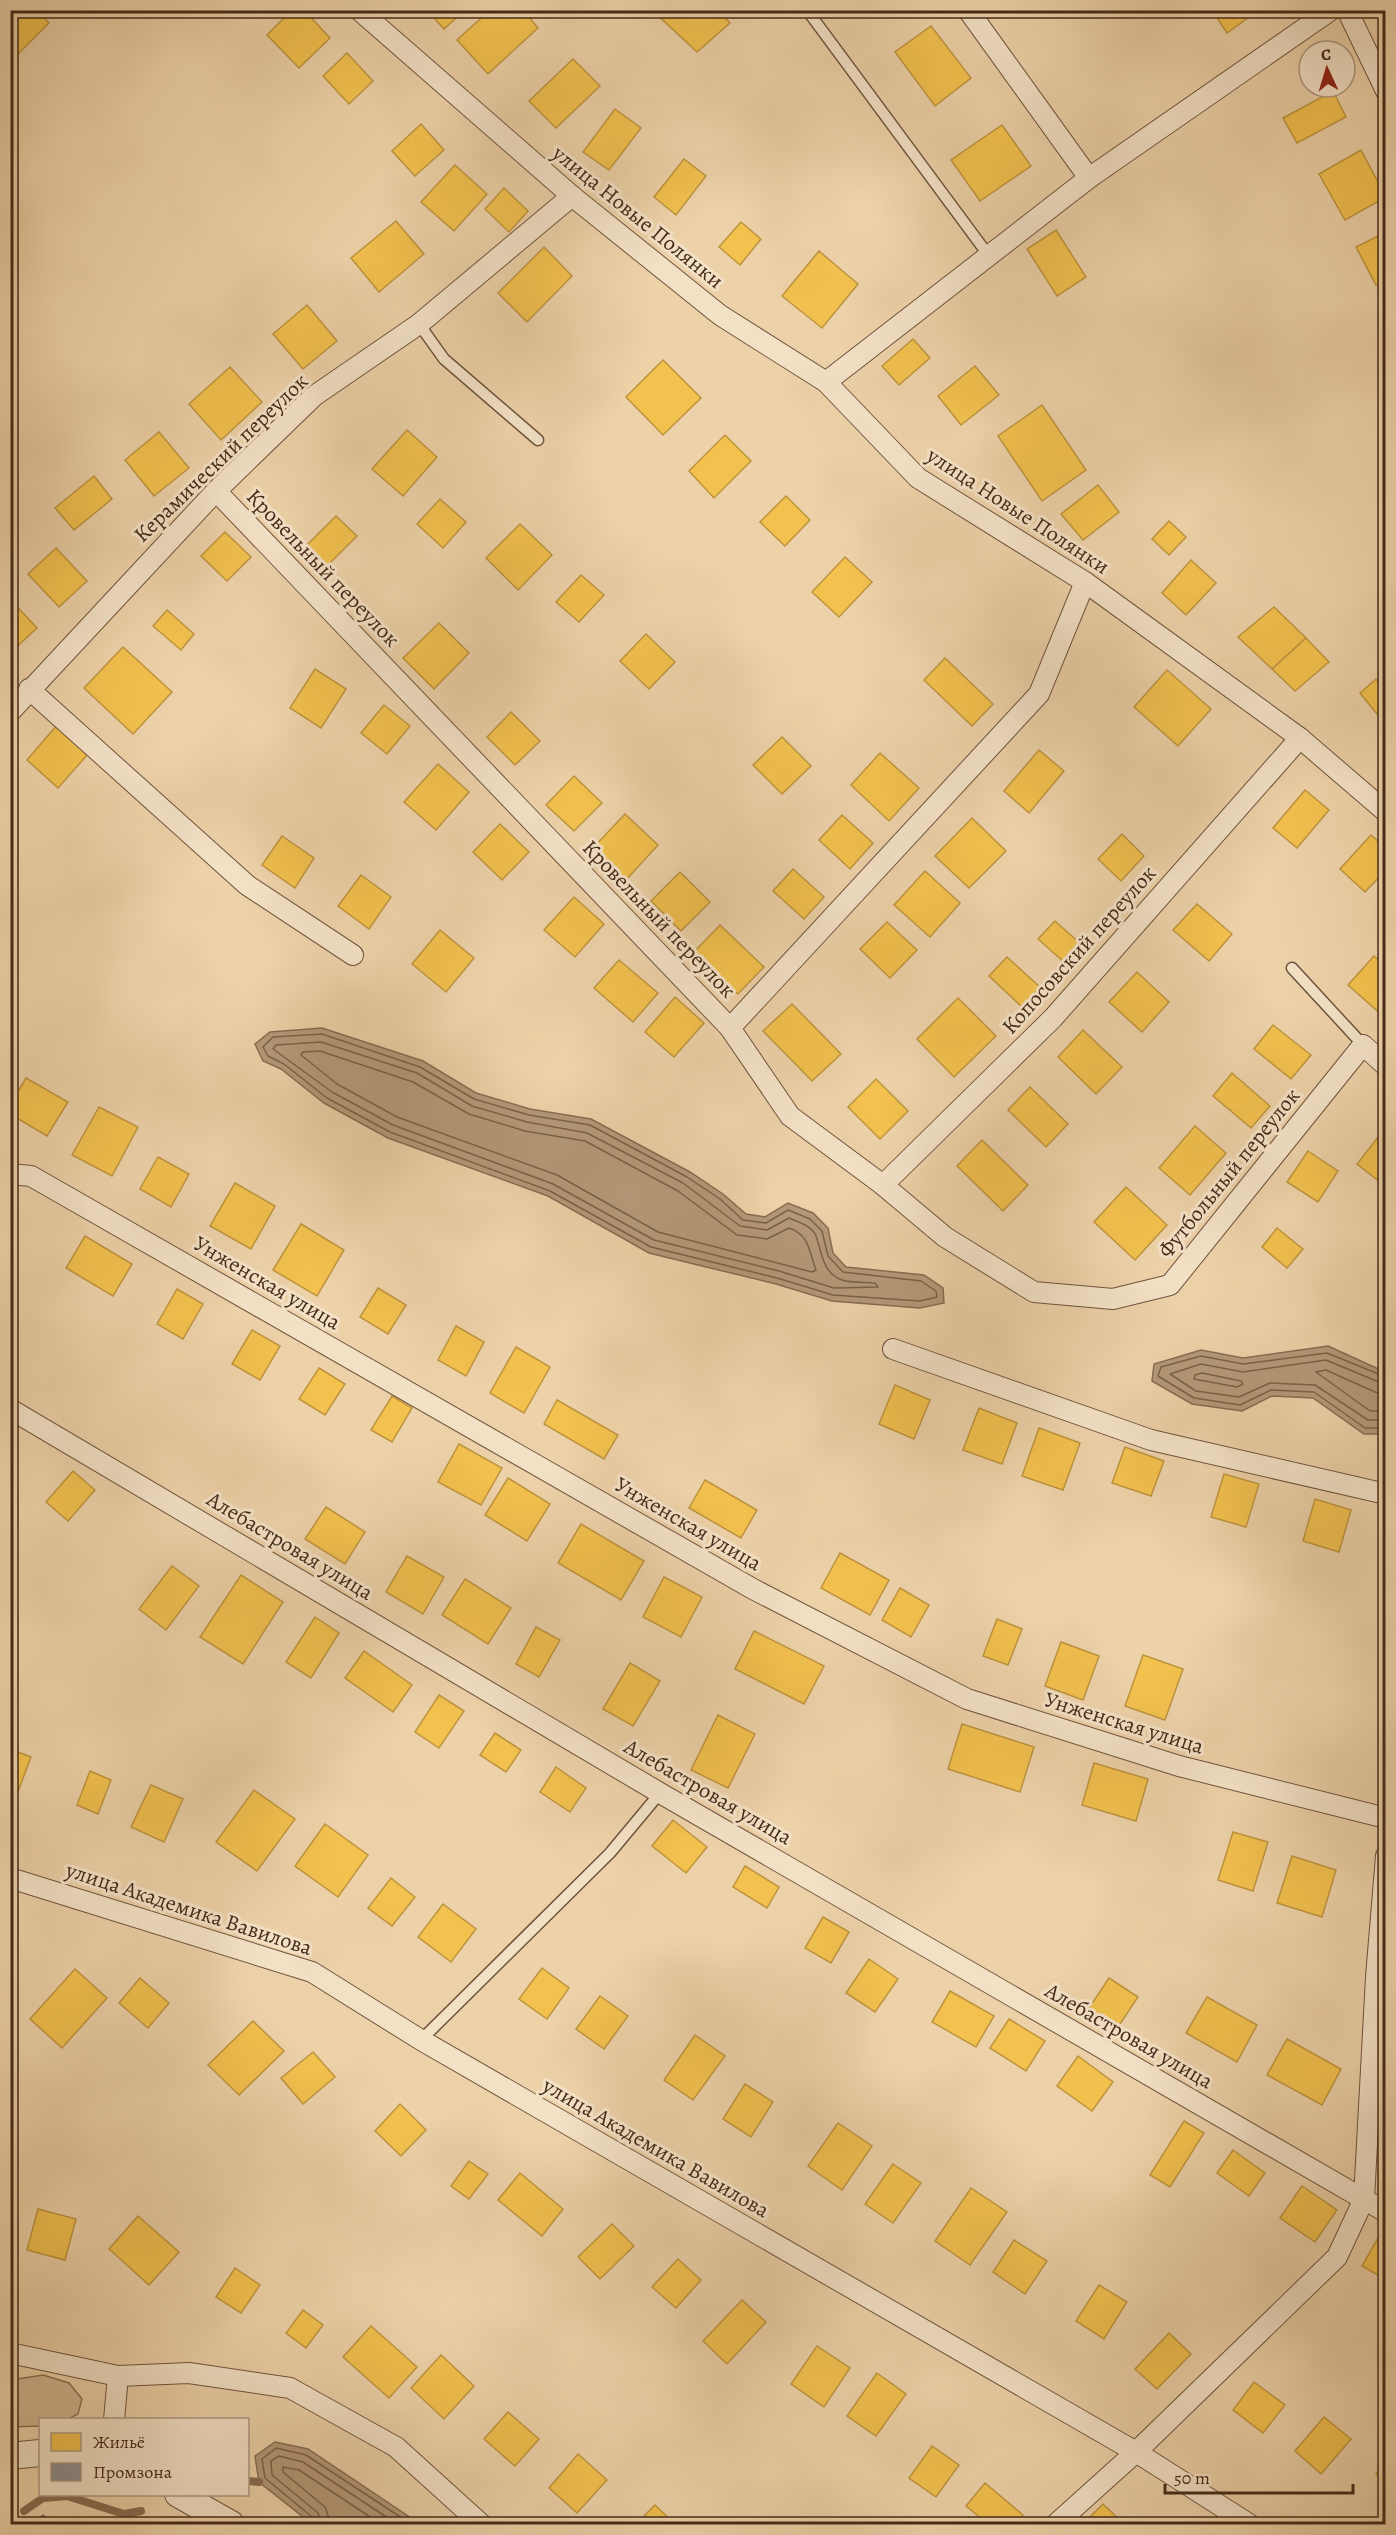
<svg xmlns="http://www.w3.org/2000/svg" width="1396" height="2535" font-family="Alegreya,serif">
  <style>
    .green { fill: #d0b590; stroke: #8a7054; stroke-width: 1.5 }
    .water { fill: #b49877; stroke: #886c51; stroke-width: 1.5 }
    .homes { fill: #f2c14e; stroke: #be943e; stroke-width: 1.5 }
    .industry { fill: #8d8d92; stroke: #776f6e; stroke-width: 1.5 }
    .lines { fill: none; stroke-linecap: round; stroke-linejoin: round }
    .shore { stroke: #7c6148; stroke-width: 1.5 }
    .stream { stroke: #886c51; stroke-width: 8 }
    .service-casing { stroke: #6f543d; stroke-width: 13 }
    .minor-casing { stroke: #6f543d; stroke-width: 22 }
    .tertiary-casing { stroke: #6f543d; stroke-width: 28 }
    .service { stroke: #f3e1c6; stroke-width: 10 }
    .minor { stroke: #f3e1c6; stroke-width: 20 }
    .tertiary { stroke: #f3e1c6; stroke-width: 26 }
    .labels { text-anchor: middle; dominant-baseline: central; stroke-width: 6; stroke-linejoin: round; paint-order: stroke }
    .street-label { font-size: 22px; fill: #452a19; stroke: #f3e1c6 }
  </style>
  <rect width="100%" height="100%" fill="#edd1a8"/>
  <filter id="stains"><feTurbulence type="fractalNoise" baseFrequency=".00333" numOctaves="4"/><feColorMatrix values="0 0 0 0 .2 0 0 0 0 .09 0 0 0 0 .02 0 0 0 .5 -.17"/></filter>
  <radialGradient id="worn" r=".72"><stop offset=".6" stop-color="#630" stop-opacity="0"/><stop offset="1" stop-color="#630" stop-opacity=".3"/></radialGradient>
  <path class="green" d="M43,2375l26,8 13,16 -4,15 -10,5 -28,1v6l-29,1v-47z"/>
  <g class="water">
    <path d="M322,1028l101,33 53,32 54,16 61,10 99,53 33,22 23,20 19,3 23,-14 25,10 15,15 5,25 13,14 78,8 19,13 1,15 -24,5 -88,-7 -56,-17 -127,-31 -101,-57 -160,-58 -64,-35 -43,-34 -18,-8 -8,-17 15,-12z"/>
    <path d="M1328,1346l57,26v62h-21l-51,-36 -41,-2 -30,15 -50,-7 -40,-23 2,-17 47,-14 42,8z"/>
    <path d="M275,2442l33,7 112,75h-108l-53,-42 -4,-26z"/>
  </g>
  <g class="homes">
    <path d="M10,10h27l12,13 -32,32 -7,-6z"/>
    <path d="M292,10h12l26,28 -31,30 -32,-33z"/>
    <path d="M427,10h38l-21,19z"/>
    <path d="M490,10h33l15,18 -50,46 -31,-34z"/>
    <path d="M652,10h66l12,13 -33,29z"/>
    <path d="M1212,10h47l-32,23z"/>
    <path d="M931,26l40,52 -36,28 -40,-54z"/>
    <path d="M347,53l26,28 -24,23 -26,-28z"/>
    <path d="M573,59l27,27 -44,42 -27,-27z"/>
    <path d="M1333,91l13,26 -49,26 -14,-25z"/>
    <path d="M615,109l26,19 -32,42 -26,-18z"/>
    <path d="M421,124l23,26 -29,26 -23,-25z"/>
    <path d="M1002,125l29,41 -51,35 -29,-41z"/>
    <path d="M1361,150l25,47 -41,23 -26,-46z"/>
    <path d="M684,159l22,17 -30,39 -22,-18z"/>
    <path d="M455,165l32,29 -33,37 -33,-29z"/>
    <path d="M504,188l24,23 -19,21 -24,-23z"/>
    <path d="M396,221l28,33 -45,38 -28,-34z"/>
    <path d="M741,222l20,17 -21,26 -21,-18z"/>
    <path d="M1056,230l30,47 -29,19 -30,-47z"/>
    <path d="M1386,232v48l-10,5 -20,-38z"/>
    <path d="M544,247l28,29 -45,46 -29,-29z"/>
    <path d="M819,251l39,33 -36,44 -40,-32z"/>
    <path d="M307,305l30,36 -34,28 -30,-35z"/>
    <path d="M913,339l17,19 -31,27 -17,-19z"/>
    <path d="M663,360l38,38 -38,37 -37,-38z"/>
    <path d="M975,366l24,29 -38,30 -23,-29z"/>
    <path d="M230,367l32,35 -41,38 -32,-36z"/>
    <path d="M1042,405l44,65 -44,31 -44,-65z"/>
    <path d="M407,430l30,27 -34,39 -31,-27z"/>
    <path d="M159,432l30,36 -35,28 -29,-36z"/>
    <path d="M725,435l26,26 -37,37 -25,-27z"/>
    <path d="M94,476l18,23 -38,31 -19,-22z"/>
    <path d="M1098,485l21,27 -36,28 -22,-26z"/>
    <path d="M786,496l24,24 -25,26 -25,-24z"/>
    <path d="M440,499l26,23 -23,26 -26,-24z"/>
    <path d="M336,516l21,20 -35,35 -20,-21z"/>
    <path d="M1169,521l17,16 -17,18 -17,-16z"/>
    <path d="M520,524l32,31 -34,35 -32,-32z"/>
    <path d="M225,532l26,25 -24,24 -26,-25z"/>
    <path d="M56,548l31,33 -28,26 -31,-33z"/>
    <path d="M845,557l27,25 -33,35 -27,-25z"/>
    <path d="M1191,560l25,23 -30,32 -24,-22z"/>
    <path d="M581,575l23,20 -25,27 -23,-20z"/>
    <path d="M10,599l27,29 -27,25z"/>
    <path d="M1274,607l32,31 -34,31 -34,-32z"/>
    <path d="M167,610l27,24 -13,16 -28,-24z"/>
    <path d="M439,623l30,30 -35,36 -31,-31z"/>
    <path d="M646,634l29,28 -26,27 -29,-28z"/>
    <path d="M1306,638l23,24 -34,29 -23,-22z"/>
    <path d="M123,647l49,45 -39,42 -49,-46z"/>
    <path d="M945,658l48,46 -21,22 -48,-46z"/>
    <path d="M315,669l31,20 -25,39 -31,-20z"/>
    <path d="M1167,670l44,39 -33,37 -44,-39z"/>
    <path d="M1376,679l10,12v24l-5,4 -21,-26z"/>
    <path d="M384,705l26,21 -23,28 -26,-21z"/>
    <path d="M511,712l29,29 -25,24 -28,-28z"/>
    <path d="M57,725l31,29 -30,34 -31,-28z"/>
    <path d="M782,737l29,29 -29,28 -29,-29z"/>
    <path d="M1039,750l25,21 -35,42 -25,-22z"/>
    <path d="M880,753l39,35 -30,33 -38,-36z"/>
    <path d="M438,764l31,28 -33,38 -32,-28z"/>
    <path d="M574,776l28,27 -28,28 -28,-26z"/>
    <path d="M1305,790l24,20 -32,38 -24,-20z"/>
    <path d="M625,814l33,31 -32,35 -33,-32z"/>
    <path d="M842,815l31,28 -23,26 -31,-29z"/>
    <path d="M972,818l34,33 -37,37 -34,-32z"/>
    <path d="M500,824l29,28 -27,28 -29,-28z"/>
    <path d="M1122,834l22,22 -23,25 -23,-22z"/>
    <path d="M1371,835l15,13v22l-21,22 -25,-23z"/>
    <path d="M282,836l32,22 -19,30 -33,-23z"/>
    <path d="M793,869l31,28 -20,22 -31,-28z"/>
    <path d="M925,871l35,32 -30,34 -36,-32z"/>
    <path d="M680,872l30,30 -29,29 -30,-30z"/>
    <path d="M361,875l30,22 -22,32 -31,-23z"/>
    <path d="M574,897l30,27 -29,33 -31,-27z"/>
    <path d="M1197,904l35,30 -23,27 -36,-31z"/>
    <path d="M1055,921l27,24 -17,18 -27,-24z"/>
    <path d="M887,922l30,28 -27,28 -30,-29z"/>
    <path d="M720,925l44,42 -26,27 -44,-42z"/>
    <path d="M440,930l34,28 -28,34 -34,-28z"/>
    <path d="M1374,956l12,10v48l-3,2 -35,-31z"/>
    <path d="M1007,957l33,30 -18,20 -33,-31z"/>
    <path d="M619,960l39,33 -25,29 -39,-34z"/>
    <path d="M1137,972l32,30 -27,30 -33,-30z"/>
    <path d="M675,997l29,26 -30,34 -29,-25z"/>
    <path d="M958,998l38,38 -42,41 -37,-38z"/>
    <path d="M792,1004l49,50 -29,27 -49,-50z"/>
    <path d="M1273,1025l38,30 -20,24 -37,-30z"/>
    <path d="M1083,1030l39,37 -26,27 -38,-37z"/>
    <path d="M1232,1073l38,33 -19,22 -38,-32z"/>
    <path d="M26,1078l42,24 -21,34 -37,-22v-9z"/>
    <path d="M876,1079l32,32 -28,28 -32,-32z"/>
    <path d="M1030,1087l38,37 -22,23 -38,-37z"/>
    <path d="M99,1107l39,20 -26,49 -40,-21z"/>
    <path d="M1195,1126l31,27 -36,42 -31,-27z"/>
    <path d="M1386,1127v49l-6,6 -23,-18z"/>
    <path d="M982,1140l46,45 -25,26 -46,-45z"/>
    <path d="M1308,1151l30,20 -20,31 -31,-20z"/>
    <path d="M158,1157l31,17 -18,33 -31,-18z"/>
    <path d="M235,1183l40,23 -24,43 -41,-23z"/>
    <path d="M1126,1187l41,38 -32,35 -41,-38z"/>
    <path d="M301,1224l43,26 -27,46 -44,-26z"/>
    <path d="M1277,1228l26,21 -16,19 -25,-21z"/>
    <path d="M85,1236l47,28 -19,32 -47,-28z"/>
    <path d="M378,1288l28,17 -18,29 -28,-17z"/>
    <path d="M177,1289l26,15 -20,35 -26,-15z"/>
    <path d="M456,1326l28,16 -18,34 -28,-16z"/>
    <path d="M252,1330l28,16 -20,34 -28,-16z"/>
    <path d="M516,1347l34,20 -26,46 -34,-20z"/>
    <path d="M319,1368l26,16 -20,31 -26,-16z"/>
    <path d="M895,1385l35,15 -16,39 -35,-15z"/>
    <path d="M392,1396l20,12 -20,34 -21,-12z"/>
    <path d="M557,1400l61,35 -14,24 -60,-35z"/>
    <path d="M979,1408l38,15 -15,41 -39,-14z"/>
    <path d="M1039,1428l41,15 -17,47 -41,-14z"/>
    <path d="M459,1444l43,24 -21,37 -43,-23z"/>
    <path d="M1125,1447l39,14 -13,35 -39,-13z"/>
    <path d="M73,1471l22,19 -27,31 -22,-19z"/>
    <path d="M1224,1474l35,10 -13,43 -35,-10z"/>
    <path d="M508,1478l42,26 -23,37 -42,-26z"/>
    <path d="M705,1480l52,30 -16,28 -52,-30z"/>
    <path d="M1315,1499l36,11 -12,42 -36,-11z"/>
    <path d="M326,1507l39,25 -20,32 -40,-25z"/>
    <path d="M581,1524l63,37 -23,39 -63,-37z"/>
    <path d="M840,1553l49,27 -19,35 -49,-27z"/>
    <path d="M407,1556l37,21 -21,37 -37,-22z"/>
    <path d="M172,1566l27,20 -33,44 -27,-21z"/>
    <path d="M241,1575l42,27 -40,62 -43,-27z"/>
    <path d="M664,1577l38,20 -21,40 -38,-20z"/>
    <path d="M465,1579l46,29 -23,36 -46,-29z"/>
    <path d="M900,1588l29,17 -18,32 -29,-17z"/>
    <path d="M315,1617l24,16 -28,45 -25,-16z"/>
    <path d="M997,1619l25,10 -14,36 -25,-9z"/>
    <path d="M536,1627l24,13 -21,37 -23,-13z"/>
    <path d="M754,1631l70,35 -20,38 -69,-35z"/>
    <path d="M1061,1642l38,14 -16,44 -38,-14z"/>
    <path d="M364,1651l48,34 -19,27 -48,-34z"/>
    <path d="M1143,1655l40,14 -18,51 -40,-14z"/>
    <path d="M630,1663l30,18 -27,45 -30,-17z"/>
    <path d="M439,1695l25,16 -25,37 -24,-16z"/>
    <path d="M718,1715l37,19 -27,54 -37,-18z"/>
    <path d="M962,1724l72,23 -14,45 -72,-23z"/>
    <path d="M495,1733l26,17 -15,22 -26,-17z"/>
    <path d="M10,1749l21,8 -20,53 -1,-1z"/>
    <path d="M1094,1763l54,16 -12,42 -54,-16z"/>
    <path d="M556,1767l30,21 -16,24 -30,-20z"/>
    <path d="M90,1771l21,9 -13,34 -21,-9z"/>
    <path d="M151,1785l32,14 -19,43 -33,-15z"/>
    <path d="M254,1790l41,29 -38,52 -41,-29z"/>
    <path d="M673,1820l34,27 -21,26 -34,-27z"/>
    <path d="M325,1824l43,31 -30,42 -43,-31z"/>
    <path d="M1233,1832l35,10 -15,49 -35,-11z"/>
    <path d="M1292,1856l44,14 -14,47 -45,-14z"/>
    <path d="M745,1866l34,21 -12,21 -34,-21z"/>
    <path d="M391,1878l24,19 -23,29 -24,-18z"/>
    <path d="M443,1904l33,25 -25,33 -33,-25z"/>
    <path d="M823,1917l26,15 -18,31 -26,-15z"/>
    <path d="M869,1959l29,20 -23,33 -29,-19z"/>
    <path d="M542,1968l27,20 -22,31 -28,-20z"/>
    <path d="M75,1969l32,29 -45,50 -32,-29z"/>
    <path d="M140,1978l29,25 -21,25 -29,-25z"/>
    <path d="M1109,1978l29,19 -22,33 -29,-19z"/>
    <path d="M950,1991l44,25 -18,31 -44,-25z"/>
    <path d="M600,1996l28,20 -24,33 -28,-20z"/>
    <path d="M1207,1997l50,28 -20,37 -51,-29z"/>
    <path d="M1009,2019l36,22 -19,30 -36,-23z"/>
    <path d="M253,2021l31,30 -45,44 -31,-30z"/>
    <path d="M695,2035l30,21 -32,44 -29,-20z"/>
    <path d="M1287,2039l54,30 -19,36 -55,-30z"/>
    <path d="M313,2052l22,25 -32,27 -22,-26z"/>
    <path d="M1078,2056l35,26 -21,29 -35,-25z"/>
    <path d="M745,2084l28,18 -22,35 -28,-18z"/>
    <path d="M400,2104l26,26 -25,26 -26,-25z"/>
    <path d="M1184,2121l20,12 -34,54 -20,-12z"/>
    <path d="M838,2123l34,23 -30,44 -34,-24z"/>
    <path d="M1233,2150l32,23 -16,23 -32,-23z"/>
    <path d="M469,2161l19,13 -19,25 -18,-13z"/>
    <path d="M893,2164l28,19 -28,40 -28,-19z"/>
    <path d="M520,2173l43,36 -21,27 -44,-36z"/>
    <path d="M1302,2186l35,24 -22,32 -35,-24z"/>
    <path d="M971,2188l36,24 -37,53 -35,-24z"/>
    <path d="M38,2209l38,10 -11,41 -38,-10z"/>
    <path d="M138,2216l41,36 -30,33 -40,-36z"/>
    <path d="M612,2224l22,22 -34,33 -22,-22z"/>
    <path d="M1382,2231l4,2v47l-24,-14z"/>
    <path d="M1014,2240l33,21 -22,33 -32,-22z"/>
    <path d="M678,2259l23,21 -25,28 -24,-21z"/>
    <path d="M235,2268l25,17 -19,28 -25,-16z"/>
    <path d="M1099,2285l28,17 -23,37 -28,-18z"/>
    <path d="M742,2300l24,22 -39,42 -24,-23z"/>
    <path d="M303,2310l20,15 -17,23 -20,-15z"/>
    <path d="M371,2326l46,41 -28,31 -46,-41z"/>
    <path d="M1169,2333l22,21 -34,35 -22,-20z"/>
    <path d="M817,2346l33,22 -26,39 -33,-23z"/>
    <path d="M441,2355l33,31 -30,33 -33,-31z"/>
    <path d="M877,2373l29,21 -30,42 -29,-20z"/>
    <path d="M1254,2382l31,23 -22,28 -30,-23z"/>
    <path d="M508,2412l31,27 -24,27 -31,-27z"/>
    <path d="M1324,2417l27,22 -30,35 -26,-23z"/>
    <path d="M932,2446l27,19 -23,32 -27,-19z"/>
    <path d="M578,2454l29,26 -30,33 -28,-25z"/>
    <path d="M1386,2462v20l-10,-8z"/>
    <path d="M985,2483l38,32 -8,9h-27l-22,-18z"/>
    <path d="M1103,2504l21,20h-41z"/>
    <path d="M655,2505l20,19h-39z"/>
  </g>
  <path class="industry" d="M43,2515l12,9h-21z"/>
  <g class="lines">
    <g class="shore">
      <path d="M322,1034l98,33 54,32 55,16 61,10 97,52 33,22 23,21 23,3 22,-13 22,9 12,12 6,25 15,16 78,9 15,10 1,6 -17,4 -87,-6 -56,-17 -126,-31 -101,-56 -160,-59 -63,-34 -43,-34 -16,-8 -5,-9 10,-10z"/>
      <path d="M321,1042l96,31 55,33 55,16 60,11 96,50 57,43 27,4 22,-12c9,4 23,8 27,18 6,16 6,37 26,44 10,3 23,2 33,3l3,4 -44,1 -55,-17 -125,-31 -101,-56 -160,-59 -61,-33 -59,-43 3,-4z"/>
      <path d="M320,1051l93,31 56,32 56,17 60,10 93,50 59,44 30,4 22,-11c21,7 20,24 27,42l-4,2 -154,-40 -101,-57 -160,-58 -60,-33 -36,-29 2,-3z"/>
      <path d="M1202,1373l39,8 2,3 -6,3 -43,-8 1,-4z"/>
      <path d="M1386,1377l-59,-24 -84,11 -42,-8 -40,11 -3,9 36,22 46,7 31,-15 43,2 51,36h21"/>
      <path d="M1386,1385l-60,-25 -83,12 -42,-8 -31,10 26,17 43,6 31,-14 45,2 53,35h18"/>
      <path d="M1386,1394l-11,-2 -49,-22 -10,2 54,39h16"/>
      <path d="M314,2524l-2,-7 -47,-39 -3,-19 14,-11 30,7 105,69"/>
      <path d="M322,2524l-4,-11 -46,-38 -1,-14 8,-5 24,6 94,62"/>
      <path d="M331,2524l-6,-17 -42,-35v-5l16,3 82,54"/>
    </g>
    <g class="stream">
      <path d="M248,2481l11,1"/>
      <path d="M24,2511l19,-13 24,-2 57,18 17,-3"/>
    </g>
    <g class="service-casing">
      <g id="service">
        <path d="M807,10l182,246"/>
        <path d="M419,324l25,35 94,81"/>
        <path d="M1292,968l71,77"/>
        <path d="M421,2040l189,-187 50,-60"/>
      </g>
    </g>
    <g class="minor-casing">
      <g id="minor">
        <path d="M359,10l213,186 148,119 106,67 92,96 167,104 215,156 86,74"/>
        <path d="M968,10l121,168"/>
        <path d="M1347,10l39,81"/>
        <path d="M826,382l263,-204 242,-168"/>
        <path d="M216,491l514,537 60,88 93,69 62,52 89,55 79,7 57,-14 193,-240 23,21"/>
        <path d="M29,689l218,196 106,70"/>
        <path d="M10,712l206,-221 98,-95 105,-72 153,-128"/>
        <path d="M730,1028l309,-334 46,-112"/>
        <path d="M10,1174l21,2 722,413 214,110 212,67 207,52"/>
        <path d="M883,1185l170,-167 247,-280"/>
        <path d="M893,1349l258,91 235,54"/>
        <path d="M10,1409l650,384 726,419"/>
        <path d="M10,1878l302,94 109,68 715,412 113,72"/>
        <path d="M10,2353l108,23 71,-3 101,15 106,59 85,77"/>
        <path d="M114,2420l4,-44"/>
        <path d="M1056,2524l80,-72 201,-195 27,-58 12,-222 10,-121"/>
      </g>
    </g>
    <g class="tertiary-casing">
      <g id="tertiary">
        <path d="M10,2456l30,-3"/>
        <path d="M178,2494l53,30"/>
      </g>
    </g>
    <use href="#service" class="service"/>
    <use href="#minor" class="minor"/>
    <use href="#tertiary" class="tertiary"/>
  </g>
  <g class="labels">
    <g class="street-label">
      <text transform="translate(638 217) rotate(39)">улица Новые Полянки</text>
      <text transform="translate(221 458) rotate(-44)">Керамический переулок</text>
      <text transform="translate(1018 511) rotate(33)">улица Новые Полянки</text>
      <text transform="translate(323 568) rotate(46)">Кровельный переулок</text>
      <text transform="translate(659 919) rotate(46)">Кровельный переулок</text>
      <text transform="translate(1079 950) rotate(-48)">Копосовский переулок</text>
      <text transform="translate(1229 1173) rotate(-51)">Футбольный переулок</text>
      <text transform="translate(267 1283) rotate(30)">Унженская улица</text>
      <text transform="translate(688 1524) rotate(30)">Унженская улица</text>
      <text transform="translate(290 1546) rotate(31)">Алебастровая улица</text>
      <text transform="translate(1124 1723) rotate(17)">Унженская улица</text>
      <text transform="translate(708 1792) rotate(30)">Алебастровая улица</text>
      <text transform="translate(189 1909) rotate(18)">улица Академика Вавилова</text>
      <text transform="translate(1129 2036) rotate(30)">Алебастровая улица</text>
      <text transform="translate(656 2148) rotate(30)">улица Академика Вавилова</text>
    </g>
  </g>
  <rect width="1396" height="2535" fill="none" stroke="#edd1a8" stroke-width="36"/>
  <rect x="12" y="12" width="1372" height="2511" fill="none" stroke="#452a19" stroke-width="3"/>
  <rect x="18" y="18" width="1360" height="2499" fill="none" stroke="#452a19" stroke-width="1.5"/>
  <rect x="39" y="2418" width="210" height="78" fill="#f3e1c6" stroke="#ad9881" stroke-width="1.5"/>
  <rect x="51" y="2433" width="30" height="18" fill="#f2c14e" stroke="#ad9881" stroke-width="1.5"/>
  <text x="93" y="2448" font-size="18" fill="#452a19">Жильё</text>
  <rect x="51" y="2463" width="30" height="18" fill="#8d8d92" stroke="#ad9881" stroke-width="1.5"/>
  <text x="93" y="2478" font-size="18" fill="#452a19">Промзона</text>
  <g transform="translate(1327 69) rotate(356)"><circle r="28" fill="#f3e1c6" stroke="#ad9881" stroke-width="1.5"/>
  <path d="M0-4.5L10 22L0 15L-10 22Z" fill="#8f2418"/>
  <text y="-9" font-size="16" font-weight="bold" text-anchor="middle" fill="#452a19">С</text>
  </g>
  <path d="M1165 2484v9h188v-9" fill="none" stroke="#452a19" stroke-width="3"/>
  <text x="1174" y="2484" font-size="18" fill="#452a19" stroke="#f3e1c6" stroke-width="4.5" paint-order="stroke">50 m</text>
  <rect width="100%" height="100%" filter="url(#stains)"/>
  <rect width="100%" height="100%" fill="url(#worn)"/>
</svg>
